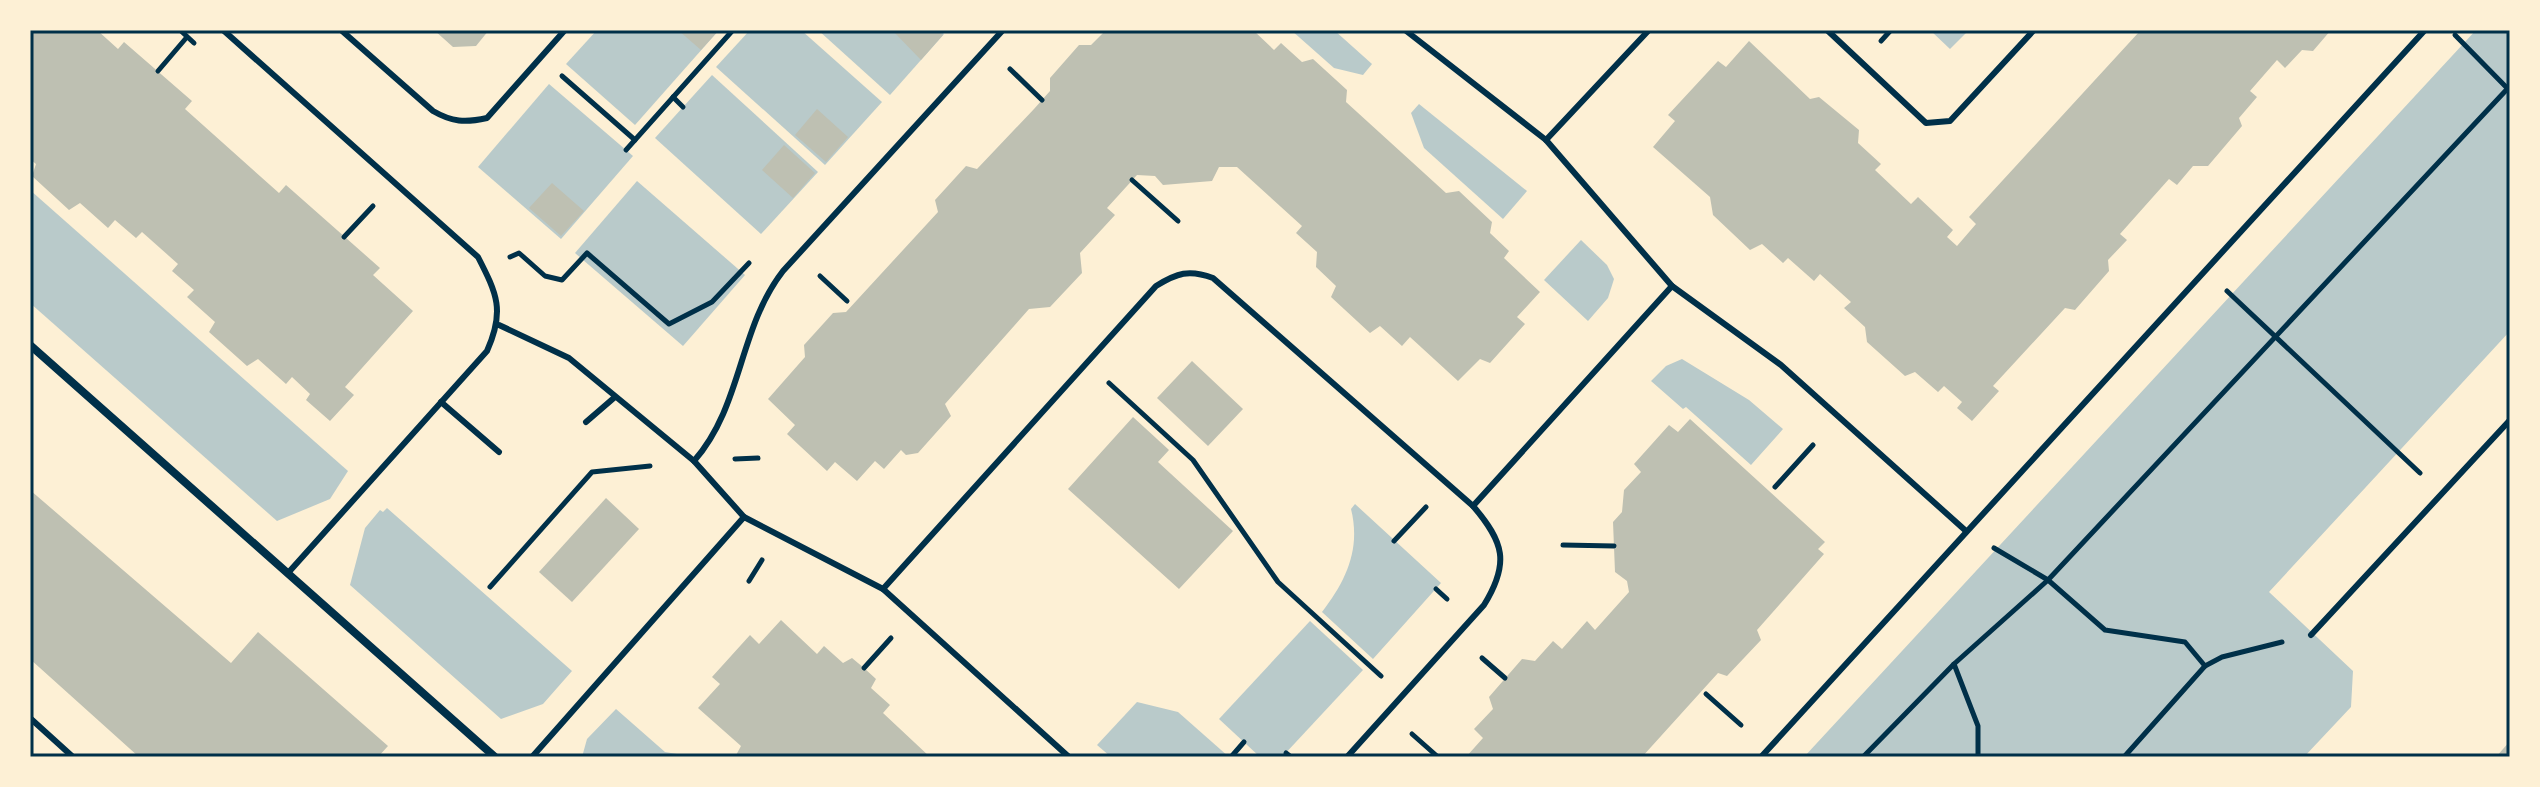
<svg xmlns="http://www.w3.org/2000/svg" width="2540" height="787" font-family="Helvetica,sans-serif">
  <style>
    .green { fill: #b9caca }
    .building { fill: #bec0b2 }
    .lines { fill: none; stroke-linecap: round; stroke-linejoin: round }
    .path { stroke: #003049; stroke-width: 5 }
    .service { stroke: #003049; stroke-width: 6 }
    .minor { stroke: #003049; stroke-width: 8 }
    .neatline { fill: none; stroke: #003049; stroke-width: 3 }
  </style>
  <rect width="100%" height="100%" fill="#fdf0d5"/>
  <g class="green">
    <path d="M597,30h122l-84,95 -69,-61z"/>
    <path d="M750,30h51l81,72 -57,63 -109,-98z"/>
    <path d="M818,30h122l4,4 -54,61z"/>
    <path d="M1291,30h43l38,34 -9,11 -29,-7z"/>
    <path d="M1930,30h39l-19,19z"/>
    <path d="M2476,30h34v301l-241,261 84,79 -2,36 -47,50h-500z"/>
    <path d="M712,75l106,97 -57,62 -106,-96z"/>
    <path d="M549,84l84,72 -72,83 -83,-72z"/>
    <path d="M1419,104l108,87 -24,28 -79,-71 -13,-35z"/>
    <path d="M637,181l108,94 -62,71 -108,-93z"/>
    <path d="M30,190l318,281 -18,28 -53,22 -247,-218z"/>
    <path d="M1581,240l26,25 7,14 -6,19 -20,23 -44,-41z"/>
    <path d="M1682,359l67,41 34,29 -32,36 -65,-58 -3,2 -32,-28 15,-15z"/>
    <path d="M1355,504l86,79 -68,76 -51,-47c24,-31 39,-63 29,-103z"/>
    <path d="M387,508l185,163 -29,33 -42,15 -151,-134 15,-57 15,-18 3,2z"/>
    <path d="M1310,621l53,49 -81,87h-22l-41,-38z"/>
    <path d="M1137,702l41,10 51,45h-118l-14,-12z"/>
    <path d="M616,709l49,43 30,5h-113l5,-18z"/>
  </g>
  <g class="building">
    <path d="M30,30h67l21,19 6,-7 68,59 -7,8 94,84 7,-8 94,83 -7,7 40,36 -68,76 9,8 -24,26 -24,-21 4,-6 -18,-17 -6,7 -28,-25 -11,7 -38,-34 6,-10 -28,-25 7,-7 -22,-19 6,-7 -36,-32 -6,6 -21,-18 -7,8 -28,-25 -11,7 -37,-34 4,-12 -6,-5z"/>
    <path d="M434,30h55l-13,16 -23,1z"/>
    <path d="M678,30h41l-18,20z"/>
    <path d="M892,30h45l6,5 -22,25z"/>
    <path d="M1106,30h147l21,20 7,-7 21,19 11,-3 34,31 -1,12 100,91 13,-2 33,31 -2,11 19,18 -5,7 36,34 -23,25 8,7 -35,39 -10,-4 -22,22 -48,-44 -8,9 -22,-20 -10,7 -39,-36 5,-11 -20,-19 1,-15 -21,-19 6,-7 -65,-59h-18l-7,14 -49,4 -8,-9 -18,-1 -30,33 8,7 -35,38 2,20 -32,34 -21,2 -84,95 6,12 -33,37 -12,2 -5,-5 -17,19 -9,-8 -18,20 -22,-19 -8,9 -40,-37 8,-9 -27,-26 37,-42 -1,-12 29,-32 13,-1 92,-100 -3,-12 31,-34 11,3 57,-60 16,-18v-13l29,-33h12z"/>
    <path d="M2137,30h194l-18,21 -11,-1 -17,18 -8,-8 -27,31 7,6 -18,21 3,8 -34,40h-15l-16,19 -8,-6 -49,55 7,6 -19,20 1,11 -34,39 -10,-2 -72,78 6,5 -27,30 -15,-13 5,-6 -18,-16 -6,6 -23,-20 -10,4 -38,-34 -2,-15 -21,-19 7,-6 -31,-28 -6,7 -26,-23 -5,5 -21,-19 -12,6 -37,-35 -3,-18 -57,-50 22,-26 -7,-6 50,-54 8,6 23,-26 61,58 9,-2 40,33 -1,13 23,21 -6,6 36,34 7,-7 35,33 -6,7 10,9 19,-22 -7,-7 170,-185z"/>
    <path d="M817,109l31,28 -22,25 -31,-27z"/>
    <path d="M784,145l31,28 -22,25 -31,-28z"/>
    <path d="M552,183l32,28 -23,25 -32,-28z"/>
    <path d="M1192,361l51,48 -35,37 -51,-48z"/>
    <path d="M1133,417l36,33 -11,12 75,69 -54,58 -111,-100z"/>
    <path d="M1690,419l135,123 -7,7 6,5 -67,76 4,10 -34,36 -9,-3 -76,84h-176l17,-19 -9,-9 19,-20 -4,-12 33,-38 13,2 18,-20 9,8 25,-28 8,9 34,-38 -2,-11 -12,-9 -2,-50 9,-10 2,-22 17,-18 -7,-8 35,-39 9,7z"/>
    <path d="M30,490l201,173 27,-31 130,114 -10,11h-239l-109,-98z"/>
    <path d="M606,498l33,31 -67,73 -33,-30z"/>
    <path d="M781,620l36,34 7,-8 19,17 9,-5 12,10 12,11 -5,9 19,17 -7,8 47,44h-195l6,-11 -43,-38 22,-24 -8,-7 38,-42 9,9z"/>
    <path d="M2510,741v16h-14z"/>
  </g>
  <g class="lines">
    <g class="path">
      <path d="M180,30l14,13"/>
      <path d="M2455,35l54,55"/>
      <path d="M1881,41l10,-11"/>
      <path d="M1010,69l32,31"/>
      <path d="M158,71l29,-34"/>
      <path d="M562,76l73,64"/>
      <path d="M673,97l10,10"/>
      <path d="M626,150l107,-120"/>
      <path d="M1132,180l46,41"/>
      <path d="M344,237l29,-31"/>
      <path d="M510,257l9,-4 26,23 17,4 25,-27 82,71 43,-22 37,-39"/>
      <path d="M820,276l27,25"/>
      <path d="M2227,291l193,182"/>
      <path d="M1109,383l84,77 85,122 103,94"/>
      <path d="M735,459l23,-1"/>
      <path d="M1775,487l38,-42"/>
      <path d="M1394,541l32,-34"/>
      <path d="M1563,545l51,1"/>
      <path d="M1994,548l54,32 57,50 80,12 20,24"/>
      <path d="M749,581l13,-21"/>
      <path d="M490,587l102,-115 58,-6"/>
      <path d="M1436,589l11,10"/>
      <path d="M1482,658l23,20"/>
      <path d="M1954,664l24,62v31"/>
      <path d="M864,668l27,-30"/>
      <path d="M1706,694l35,31"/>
      <path d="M1412,734l26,23"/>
      <path d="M1286,753l5,4"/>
      <path d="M1231,757l13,-15"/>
      <path d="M1863,757l91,-93 94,-84 462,-494"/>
      <path d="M2124,757l81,-91 17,-9 60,-15"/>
    </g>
    <g class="service">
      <path d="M223,30l255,227c19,37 27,54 9,94l-199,222"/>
      <path d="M341,30l92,81c19,11 32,12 54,7l78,-88"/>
      <path d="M1405,30l141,110 126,146 109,79 185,166"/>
      <path d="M1827,30l99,93 24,-2 84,-91"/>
      <path d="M1546,140l103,-110"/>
      <path d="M499,325l70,33 125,103"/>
      <path d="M441,402l58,50"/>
      <path d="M586,422l29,-25"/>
      <path d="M1473,506l199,-220"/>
      <path d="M744,517l-50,-56c49,-56 44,-132 89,-190l220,-241"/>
      <path d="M883,589l273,-303c21,-13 33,-17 57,-8l260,228c31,36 37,57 11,99l-137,152"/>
      <path d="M2311,635l199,-215"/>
      <path d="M30,718l43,39"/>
      <path d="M532,757l212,-240 139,72 186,168"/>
      <path d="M1761,757l664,-727"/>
    </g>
    <path class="minor" d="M30,345l465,412"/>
  </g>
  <rect width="2540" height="787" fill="none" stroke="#fdf0d5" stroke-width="64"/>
  <rect x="32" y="32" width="2476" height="723" class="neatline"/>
</svg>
